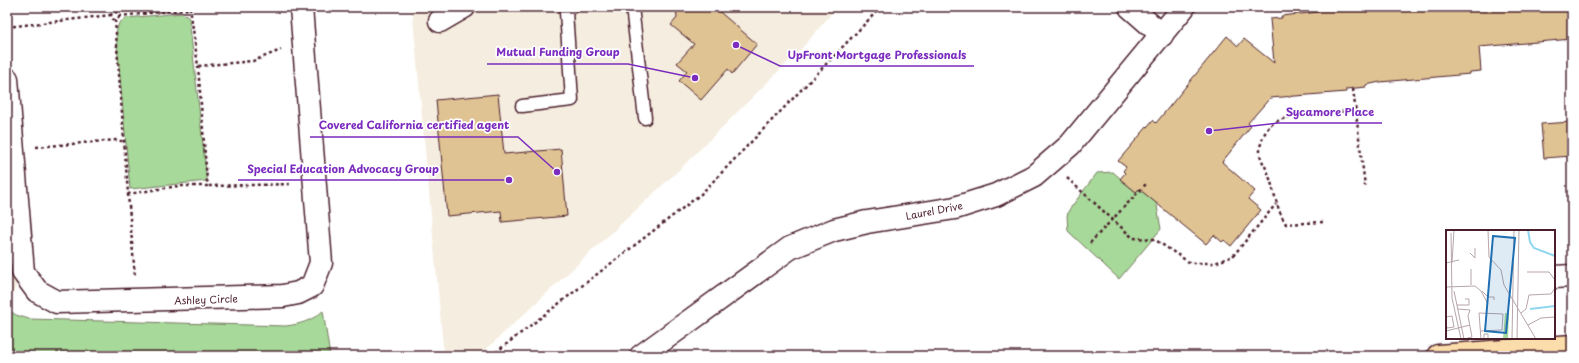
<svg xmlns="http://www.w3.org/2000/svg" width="1579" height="363" font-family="'Playpen Sans',sans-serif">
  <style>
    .built { fill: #f5eddf }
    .green { fill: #a7d99a; stroke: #787c62 }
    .building { fill: #dfc393; stroke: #4a1f2b }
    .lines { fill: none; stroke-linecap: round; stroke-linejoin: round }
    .service-casing { stroke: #4a1f2b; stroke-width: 15 }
    .minor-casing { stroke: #4a1f2b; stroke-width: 25 }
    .motorway-casing { stroke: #4a1f2b; stroke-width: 25 }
    .path { stroke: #4a1f2b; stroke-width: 2.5; stroke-dasharray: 3 3; stroke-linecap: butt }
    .service { stroke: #fff; stroke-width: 12 }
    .minor { stroke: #fff; stroke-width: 22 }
    .motorway { stroke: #fbddab; stroke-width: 22 }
    .labels { text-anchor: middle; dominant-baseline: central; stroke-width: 3.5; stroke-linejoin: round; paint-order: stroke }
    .street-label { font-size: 10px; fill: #4a1f2b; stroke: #fff }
    .inset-river { fill: none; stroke: #90d6f1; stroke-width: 2 }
    .inset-road { fill: none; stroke: #b7a5aa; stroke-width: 1 }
    .view { fill: #1f6fb2; fill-opacity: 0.15; stroke: #1f6fb2; stroke-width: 2 }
    .inset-edge { fill: none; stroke: #4a1f2b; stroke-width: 2 }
    .leader { fill: none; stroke: #7b2cbf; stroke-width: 1.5 }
    .callout-dot { fill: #7b2cbf; stroke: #fff; stroke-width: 1.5 }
    .callout-label { font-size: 11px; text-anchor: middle; font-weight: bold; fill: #7b2cbf; stroke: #fff; stroke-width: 3.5; stroke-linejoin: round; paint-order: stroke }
  </style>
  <rect width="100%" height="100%" fill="#fff"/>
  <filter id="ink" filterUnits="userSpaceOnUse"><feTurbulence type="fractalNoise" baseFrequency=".025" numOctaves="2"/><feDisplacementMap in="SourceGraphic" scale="8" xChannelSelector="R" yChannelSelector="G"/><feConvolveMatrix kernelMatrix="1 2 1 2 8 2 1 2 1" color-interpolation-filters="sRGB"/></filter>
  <g filter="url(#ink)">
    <g class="built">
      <path d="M412,7h425l-34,40 -122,121 -202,188h-35z"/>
      <path d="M7,183l10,101 -10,22z"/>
    </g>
    <g class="green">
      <path d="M182,13l7,5 18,163 -77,8 -14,-156 3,-10 7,-5z"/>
      <path d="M1113,172l23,20 8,-8 12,16 5,29 -42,50 -51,-48 -1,-15 2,-6 28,-37z"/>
      <path d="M7,309l9,6 13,4 257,7c15,-2 25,-5 37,-15l7,45h-323z"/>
    </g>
    <g class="building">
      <path d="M676,7h38l43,37 -25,30 -4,-5 -27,31 -22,-19 8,-10 -10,-8 17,-19 -23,-19 6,-7z"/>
      <path d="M1318,7h254v32l-93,8 2,24 -11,1v2l-90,8 -14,3v2l-20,2v3l-76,6 -22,25 3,3 -29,36 33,29 -7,8 13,11 -30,36 -7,-6 -2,2 -8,-7 -8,9 -67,-55 -3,3 -16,-13 5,-6 -2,-2 3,-4 -8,-6 35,-41 3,3 71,-87 11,10 6,-7 30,24 -4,-44 12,-1 -1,-2 37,-4z"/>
      <path d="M498,94l6,60 57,-5 6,67 -65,6 -1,-11 -54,5 -11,-116z"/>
      <path d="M1572,122v34l-28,2 -3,-34z"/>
    </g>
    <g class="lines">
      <g class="service-casing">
        <g id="service">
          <path d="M632,7l13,111"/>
          <path d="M522,106l50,-6 -6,-88 5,-5"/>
        </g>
      </g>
      <g class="minor-casing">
        <g id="minor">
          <path d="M1130,7l32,28"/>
          <path d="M440,21l24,-14"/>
          <path d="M7,79l16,193 14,19 20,11 226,-6 15,-3 14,-7 9,-23 -20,-256"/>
          <path d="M1554,277l18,-1"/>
          <path d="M641,356l149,-108 44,-18 33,-8 88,-14 41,-13 38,-19 36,-31 114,-138"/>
        </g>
      </g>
      <g class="motorway-casing">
        <path id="motorway" d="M1438,356l134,-10"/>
      </g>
      <g class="path">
        <path d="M190,7l8,59 55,-5 28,-11"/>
        <circle cx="115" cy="16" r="4"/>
        <path d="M119,16l72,-7"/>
        <path d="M115,20l13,174 50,-8h32"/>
        <path d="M7,27l104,-12"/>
        <path d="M198,66l9,115 3,5 82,-2"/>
        <path d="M1353,89l12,97"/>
        <path d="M36,147l81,-7 8,2"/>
        <path d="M1067,178l66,60 21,1 36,24h25l18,-7 43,-52"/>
        <path d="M128,194l7,83"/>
        <path d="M1323,222l-37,2c-10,-16 -11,-31 -17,-48 -2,-9 -10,-16 -9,-26 0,-7 5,-20 11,-25 18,-14 63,-12 86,-14"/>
        <path d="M1090,243l56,-59"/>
        <path d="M491,356l210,-162 180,-187"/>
      </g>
      <use href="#service" class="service"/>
      <use href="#minor" class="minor"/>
      <use href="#motorway" class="motorway"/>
    </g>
  </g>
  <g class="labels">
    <g class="street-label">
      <text transform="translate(934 210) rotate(-11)">Laurel Drive</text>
      <text transform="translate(206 299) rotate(-2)">Ashley Circle</text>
    </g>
  </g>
  <g transform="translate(1446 230)">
    <rect width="109" height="109" fill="#fff"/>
    <path d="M59,83h4l-1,26h-5z" fill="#a7d99a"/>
    <path class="inset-river" d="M82,0l2,12 4,6 21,8M84,79l25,-3"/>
    <path class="inset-road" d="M42,0l1,27 12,13 3,15 32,54M5,3l1,65 9,41M24,23l5,5v-10M0,33l13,-3M6,33l2,-33M25,39v16M81,42h22l6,8M0,57l29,-1 6,5 7,13M8,61l10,48M36,61l6,6h6v3M11,75h12v-6h-4M12,79l12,1 -2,6 4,21 -8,2M75,83l5,-4 3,-14 22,-1 4,-6M0,87l6,-1 2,11 -7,1 -1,-4M82,95l13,-7 14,-1M0,101l24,-6M34,101l22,-1 1,-16 -24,-1 2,26M38,109v-5h4v5M66,109l2,-109M71,109l2,-109"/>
    <path class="view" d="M47,6l22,2 -9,95 -21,-2z"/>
    <rect width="109" height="109" class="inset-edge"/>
  </g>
  <path class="leader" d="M695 78L628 64H487M736 45L780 66H974M1209 131L1278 123H1382M557 172L518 137H310M509 180L448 180H238"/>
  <g class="callout-dot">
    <circle cx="695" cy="78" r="4"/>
    <circle cx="736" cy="45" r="4"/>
    <circle cx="1209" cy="131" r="4"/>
    <circle cx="557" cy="172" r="4"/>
    <circle cx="509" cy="180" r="4"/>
  </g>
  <g class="callout-label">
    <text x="558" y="56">Mutual Funding Group</text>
    <text x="877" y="59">UpFront Mortgage Professionals</text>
    <text x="1330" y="116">Sycamore Place</text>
    <text x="414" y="129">Covered California certified agent</text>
    <text x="343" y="173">Special Education Advocacy Group</text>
  </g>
  <rect width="1579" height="363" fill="none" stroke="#fff" stroke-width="24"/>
  <rect x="12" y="12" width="1555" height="339" fill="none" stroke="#4a1f2b" stroke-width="1.5" filter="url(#ink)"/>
</svg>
